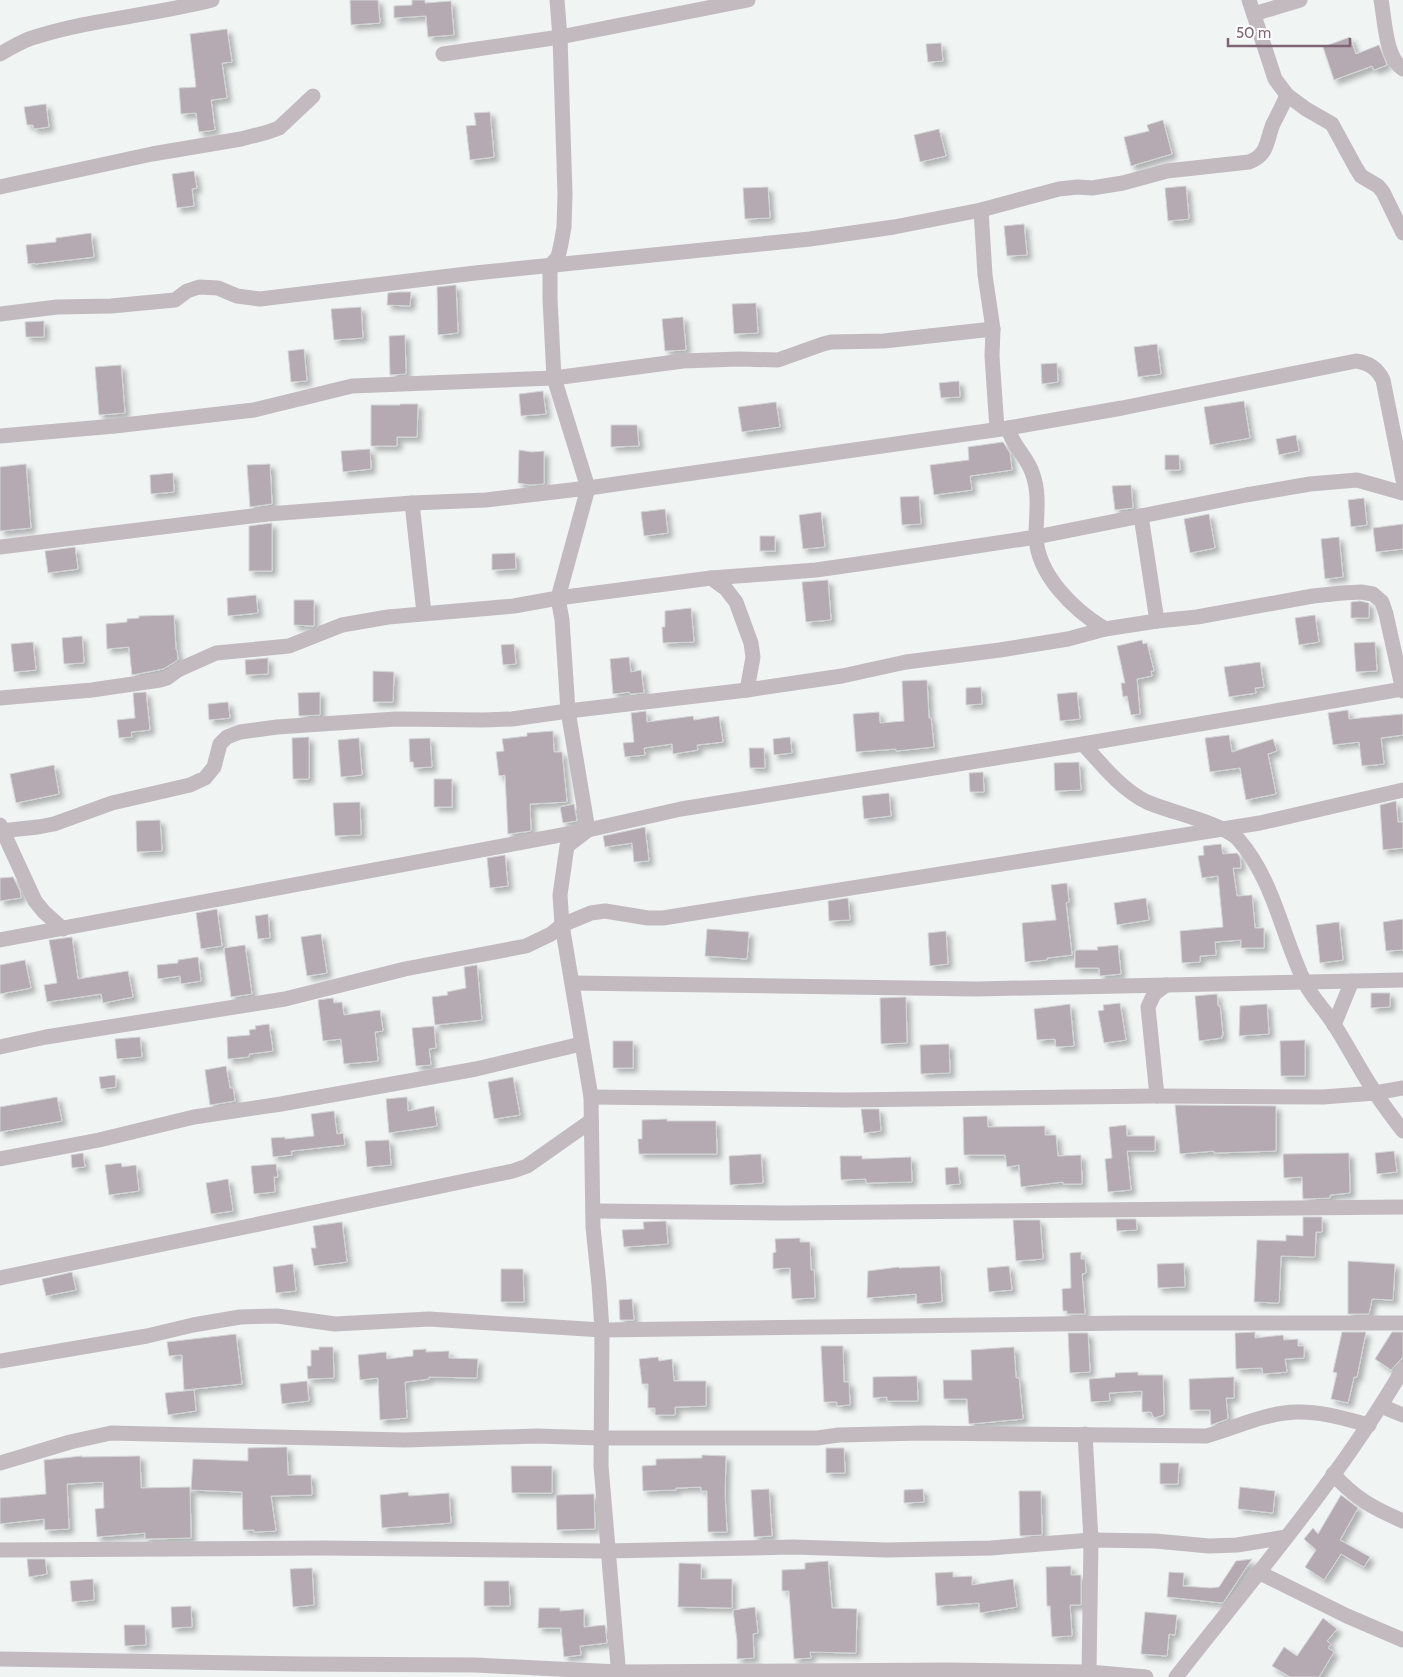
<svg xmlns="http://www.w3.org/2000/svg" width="1403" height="1677" font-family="Cabin,sans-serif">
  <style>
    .building { fill: #b5aab2; stroke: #d2d5d5; filter: url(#shadow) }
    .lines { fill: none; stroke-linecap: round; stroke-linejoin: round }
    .minor { stroke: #c2babf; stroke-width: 15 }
  </style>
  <defs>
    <filter id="shadow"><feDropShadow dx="4.5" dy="4.5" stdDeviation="2.5" flood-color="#0004"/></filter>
  </defs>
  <rect width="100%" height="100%" fill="#f0f4f3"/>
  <g class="building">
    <path d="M350,0h28l2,23 -29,2z"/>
    <path d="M412,0h13v3l26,-2 3,34 -26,2 -2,-21 -32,2v-12l18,-1z"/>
    <path d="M227,29l5,33 -10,1 5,35 -16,2 4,30 -16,2 -3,-19 -15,1 -2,-26 17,-1 -6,-53z"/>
    <path d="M1350,37l6,17 23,-9 8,20 -13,5 -2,-4 -38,14 -11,-33z"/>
    <path d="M941,43l2,18 -15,1 -2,-18z"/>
    <path d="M46,104l3,23 -15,2 -1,-4h-6l-3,-18z"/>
    <path d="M490,112l4,45 -24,3 -4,-34 10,-1 -2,-12z"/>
    <path d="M1163,120l9,34 -41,12 -7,-29 25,-6 -2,-6z"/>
    <path d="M939,129l7,27 -26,6 -6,-27z"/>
    <path d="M194,171l3,17 -5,1 2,17 -17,2 -5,-34z"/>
    <path d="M1186,186l3,33 -21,2 -3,-33z"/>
    <path d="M768,187l2,31 -25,1 -2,-31z"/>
    <path d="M1024,224l3,31 -20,1 -3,-30z"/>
    <path d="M91,233l3,24 -59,7v-1l-7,1 -2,-19 30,-3v-4z"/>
    <path d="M456,285l2,48 -20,2 -1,-48z"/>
    <path d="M399,292h12l-1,14 -23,-1 1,-12z"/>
    <path d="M756,303l2,30 -24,1 -2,-30z"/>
    <path d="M361,307l2,31 -29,2 -3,-31z"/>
    <path d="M683,317l3,33 -21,1 -3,-32z"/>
    <path d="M44,321v16h-18l-1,-15z"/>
    <path d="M405,335l1,39 -16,1 -1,-39z"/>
    <path d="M1157,344l4,30 -23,3 -4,-30z"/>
    <path d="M304,349l3,32 -16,1 -3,-31z"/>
    <path d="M1057,363l1,19 -16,2 -1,-20z"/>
    <path d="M121,365l4,48 -26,2 -4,-48z"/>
    <path d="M959,381l1,16 -19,1 -2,-15z"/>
    <path d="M543,391l3,23 -25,2 -2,-22z"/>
    <path d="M1244,401l6,37 -40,7 -6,-38z"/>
    <path d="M776,402l4,25 -38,5 -4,-25z"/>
    <path d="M400,404h18l-1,33h-20v9h-26v-41h29z"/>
    <path d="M611,425h26l2,21 -28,1z"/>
    <path d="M1296,435l3,16 -20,4 -3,-16z"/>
    <path d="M1003,442l7,11 2,17 -42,6 2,14 -38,5 -4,-30 39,-5 -1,-13z"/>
    <path d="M370,449l1,20 -28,3 -2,-21z"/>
    <path d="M519,450l13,2 12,-1v33l-14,1 -12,-2z"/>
    <path d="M1165,455h14l1,15h-15z"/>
    <path d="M26,464l5,64 -31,3v-64z"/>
    <path d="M270,464l2,40 -22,3 -3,-42z"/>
    <path d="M173,473l1,19 -23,2 -1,-19z"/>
    <path d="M1131,485l2,23 -18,2 -3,-24z"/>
    <path d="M919,496l2,28 -19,1 -2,-28z"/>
    <path d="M1364,498l3,27 -16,2 -3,-27z"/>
    <path d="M665,509l3,24 -24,3 -3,-24z"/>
    <path d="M821,512l4,35 -22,2 -4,-34z"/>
    <path d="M1209,514l6,34 -25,5 -6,-34z"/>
    <path d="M272,523v48h-23v-45z"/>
    <path d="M1403,524v25l-27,3 -3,-24z"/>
    <rect x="760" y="536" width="15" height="15"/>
    <path d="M1339,537l4,40 -18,2 -4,-40z"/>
    <path d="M75,547l3,22 -30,4 -3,-22z"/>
    <path d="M515,553l1,16 -24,1v-16z"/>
    <path d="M828,580l3,40 -25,2 -4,-40z"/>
    <path d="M256,595l2,18 -30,3 -1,-18z"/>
    <path d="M294,600h20v26l-20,-1z"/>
    <path d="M1360,601l9,2v15h-18v-16z"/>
    <path d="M691,608l3,34 -31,1 -1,-16h3v-16z"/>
    <path d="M174,615l2,35h1l1,10 -15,9 -31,6 -3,-28 -22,2 -1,-25 21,-2v-3l12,-1v-2z"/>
    <path d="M1315,615l4,27 -20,3 -4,-27z"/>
    <path d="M82,636l2,27 -20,1 -2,-26z"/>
    <path d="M1142,640l1,4 4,-1 7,28h-3l1,5 -15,3 3,35 -9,1 -4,-19 -4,1 -2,-14h4l-8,-37z"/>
    <path d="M33,642l3,28 -22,2 -3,-28z"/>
    <path d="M1375,642l2,29 -21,1 -2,-29z"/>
    <path d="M514,644l2,20 -13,1 -2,-20z"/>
    <path d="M629,657l2,15 10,-2 3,23 -14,1 -1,-2 -16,2 -3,-35z"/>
    <path d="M268,658v16l-22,1 -1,-15z"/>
    <path d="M1260,662l4,25 -9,1 1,5 -27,4 -5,-30z"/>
    <path d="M373,671l21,1 -1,30h-20z"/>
    <path d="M927,680l2,38h2l3,29 -38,4v-2l-40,3 -3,-38 26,-2 1,11 24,-2 -2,-40z"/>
    <path d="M981,687l1,17 -16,1v-17z"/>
    <path d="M146,692l4,38 -19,2 1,5 -13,1 -2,-18 18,-2 -2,-25z"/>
    <path d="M320,692v23l-21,1 -1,-23z"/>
    <path d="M1077,692l3,27 -20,2 -3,-27z"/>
    <path d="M228,702l2,16 -21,2 -1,-16z"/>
    <path d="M1348,710l1,9 54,-5v21l-22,3 3,26 -22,2 -3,-24 -26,3 -5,-32z"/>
    <path d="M646,711l1,11 46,-6 1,4 25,-4 4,26 -26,3 1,5 -25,4 -1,-10 -28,4 1,7 -20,2 -2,-14 11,-1 -3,-29z"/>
    <path d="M553,731l1,21h8l5,50 -37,2 1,27 -23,3 -3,-59 -6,1 -3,-24 8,-1 -2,-12 25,-3v-3z"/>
    <path d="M1229,735l3,17 41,-13 4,12 -9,3 8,40 -30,6 -6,-32 -30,4 -5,-34z"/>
    <path d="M309,737v42h-16l-1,-41z"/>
    <path d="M790,737l2,16 -18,2 -1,-16z"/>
    <path d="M359,738l3,37 -21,2 -3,-37z"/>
    <path d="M430,738l2,29 -18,1 -1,-6h-3l-1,-23z"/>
    <path d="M749,748h15l1,20h-15z"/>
    <path d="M1079,762l2,28 -26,1 -1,-28z"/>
    <path d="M54,765l5,29 -43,9 -6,-29z"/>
    <path d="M983,772l1,20h-14l-1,-19z"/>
    <rect x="434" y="779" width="18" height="28"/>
    <path d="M889,793l2,23 -27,3 -2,-23z"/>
    <path d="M1396,801l2,21h5v26l-20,2 -3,-45z"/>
    <path d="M360,802l1,33 -26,1 -2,-33z"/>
    <path d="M574,804l3,17 -14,2 -3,-16z"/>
    <path d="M160,820l2,31 -25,1 -1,-31z"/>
    <path d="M645,827l4,34 -15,1 -2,-19 -27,4 -2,-11z"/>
    <path d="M1221,844l2,10 14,-1 3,4 1,11h-8l4,28 15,-1 3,33h9v20h-23v-8l-26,2 1,13 -16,1v6l-18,1 -2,-32 43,-4 -5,-51 -16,2 -4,-22 6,-1 -1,-9z"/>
    <path d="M505,855l3,31 -18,2 -3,-30z"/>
    <path d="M13,877l7,14 1,7 -21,3v-23z"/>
    <path d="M1067,883l2,19 -3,1 6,52 -25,3v2l-22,2 -3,-39 34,-3 -5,-35z"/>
    <path d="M848,898l2,22 -21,1 -1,-20z"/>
    <path d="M1146,898l3,22 -32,5 -3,-22z"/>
    <path d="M217,909l5,37 -21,3 -5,-36z"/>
    <path d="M268,914l2,24 -12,1 -3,-23z"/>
    <path d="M1403,919v31l-17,1 -3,-29z"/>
    <path d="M1339,922l4,38 -23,3 -4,-38z"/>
    <path d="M707,929l42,3 -2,27 -42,-3z"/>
    <path d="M946,931l2,33 -18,2 -2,-33z"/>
    <path d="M321,934l6,39 -20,3 -6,-39z"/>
    <path d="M72,937l6,42 50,-8 5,26 -30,6 -2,-9 -54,8 -3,-17 13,-2 -8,-43z"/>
    <path d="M245,945l7,49 -21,3 -7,-49z"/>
    <path d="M1118,945l3,29 -21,2 -1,-8h-24v-18h23l-1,-3z"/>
    <path d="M198,957l3,24 -20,3 -1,-8 -22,3 -1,-14 21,-2v-3z"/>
    <path d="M25,960l6,28 -31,6v-29z"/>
    <path d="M477,965l5,55 -47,5 -3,-28 16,-2 -1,-3 19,-4 -2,-21z"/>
    <path d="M1371,993h19v14l-19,1z"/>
    <path d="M1217,994l1,12h2l3,30h-2l1,2 -23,3 -4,-45z"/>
    <path d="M906,997l1,46 -26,1 -1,-46z"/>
    <path d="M333,998l1,5 8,-1 2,13 36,-5 3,21 -8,1 3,29 -34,3 -3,-25 -18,2 -5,-41z"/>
    <path d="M1120,1003l6,37 -22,3 -6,-32 6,-1 -1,-5z"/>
    <path d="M1070,1004l4,42 -18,1 -1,-8 -18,1 -3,-31z"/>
    <path d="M1267,1004l2,30 -30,2 1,-30z"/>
    <path d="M269,1024l4,27 -24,3v3l-21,2 -1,-22 23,-2 -1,-5 7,-1 -1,-3z"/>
    <path d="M434,1026l2,22 -7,1 2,16 -15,1 -4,-38z"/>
    <path d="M140,1037l2,20 -25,2 -2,-20z"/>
    <path d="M1305,1040v36h-24l-1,-35z"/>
    <rect x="613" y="1041" width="20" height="27"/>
    <path d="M949,1044l1,29 -29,1 -1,-29z"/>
    <path d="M226,1066l4,22h3l2,13 -25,4 -5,-35z"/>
    <path d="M115,1075l1,12 -15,2 -2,-12z"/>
    <path d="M513,1077l7,38 -26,4 -6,-37z"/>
    <path d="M57,1097l5,24 -62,11v-25z"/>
    <path d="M407,1097l1,14 26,-5 3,20 -48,7 -3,-34z"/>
    <path d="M1175,1105l101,1v45l-62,2v-2l-34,3z"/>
    <path d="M861,1109h18l2,22 -17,2z"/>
    <path d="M334,1111l3,23 6,-1 2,12 -54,6 1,4 -19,2 -2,-19 14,-1v2l29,-3 -3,-22z"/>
    <path d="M987,1116l1,11 57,-1v9h11l2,21 23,-1 1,29h-19v-2l-42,5 -2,-22 -12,2 -2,-12h-41l-1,-38z"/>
    <path d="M667,1119v2h49l1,33h-78l-1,-15h4v-19z"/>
    <path d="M1126,1125l1,11h28v15h-28l4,39 -23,2 -3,-33 7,-1 -3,-31z"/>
    <path d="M389,1140l2,25 -24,2 -2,-26z"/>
    <path d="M1394,1151l3,21 -20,2 -2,-21z"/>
    <path d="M83,1153l2,14 -13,1 -1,-13z"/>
    <path d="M1349,1153l1,40 -20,2v3l-27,1 -1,-22 -18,1 -1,-24z"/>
    <path d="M761,1154l2,29 -33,2 -1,-29z"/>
    <path d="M840,1156h22v3l49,-2 1,25 -46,1v-4l-25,1z"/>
    <path d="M121,1163l1,4 14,-2 3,26 -30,4 -4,-30z"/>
    <path d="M276,1164l2,13h-4l1,15 -21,2 -3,-28z"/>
    <path d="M958,1167l2,17 -14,1 -1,-17z"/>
    <path d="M228,1179l5,32 -22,3 -5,-31z"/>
    <path d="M1303,1217h19v15h-6l-1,25 -34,-1 -2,47 -25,-1 3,-62 29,1v-6l17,1z"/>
    <path d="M1116,1219h20l1,11 -20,1z"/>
    <path d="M1013,1220h27l3,39 -27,2z"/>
    <path d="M666,1221l2,23 -44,3 -2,-17 22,-1 -1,-7z"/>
    <path d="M342,1222l5,40 -33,4 -3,-18h5l-3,-22z"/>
    <path d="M800,1238v4h10l1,28h3l1,28 -23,1 -2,-31 -17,1v-16l3,-1 -1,-13z"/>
    <path d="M1081,1252v7h4l1,14 -4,1 3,40h-18v-3h-4l-1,-22 9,-1 -1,-35z"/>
    <path d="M1348,1261l47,3 -2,36 -21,-1 -3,15h-21z"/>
    <path d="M1184,1263l1,24 -27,1 -1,-24z"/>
    <path d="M293,1264l3,27 -20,2 -3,-26z"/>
    <path d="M940,1266l2,36 -25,2 -1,-10 -49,4 1,-27 31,-4v1z"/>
    <path d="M1009,1266l3,24 -23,2 -2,-24z"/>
    <path d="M501,1269h22l1,33h-23z"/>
    <path d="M72,1272l4,18 -30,6 -4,-17z"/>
    <path d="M632,1299l2,21h-14l-1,-20z"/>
    <path d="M1255,1332v6l28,-3 1,5 14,-1v7h6v12l-19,1 2,13 -24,2 -1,-6 -26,1 -1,-36z"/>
    <path d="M1342,1332h24l-9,45h-3l-6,26 -17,-4 6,-26 -4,-1z"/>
    <path d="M1392,1332h11v25l-12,13 -16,-11z"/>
    <path d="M1068,1333h20l2,39 -20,1z"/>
    <path d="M236,1334l6,50 -58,6 -2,-35 -13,1 -2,-14z"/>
    <path d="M821,1346h22l1,36h5l1,23 -13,1v-4h-13z"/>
    <path d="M319,1347h14l1,31 -26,1 -1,-13h4v-16h8z"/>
    <path d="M1014,1347l2,31h3l4,41 -54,5 -2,-25h-23l-1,-19h29l-1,-30z"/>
    <path d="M426,1349v3l23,-1v7l29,1 -1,19 -48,-1v2l-24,3 2,36 -27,2 -2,-42 -18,2 -2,-25 28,-3 1,7 26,-3v-6z"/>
    <path d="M658,1357l1,4 13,-2 2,22h32v25l-31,1v8h-20v-7h-7v-24h-6l-3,-25z"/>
    <path d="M1138,1372v3h25l1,40 -10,3 -3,-6h-9v-21l-33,2 1,8 -19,1 -2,-23 26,-2v-4z"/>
    <path d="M917,1376l1,25h-31v-4l-14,1v-21z"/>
    <path d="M1234,1377v21h-8l2,21 -17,6 -1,-15h-20l-1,-31z"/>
    <path d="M307,1381l2,20 -27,3 -2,-20z"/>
    <path d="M194,1390l2,21 -28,4 -3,-22z"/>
    <path d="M287,1447l1,28h23l1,20 -41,1 5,35 -22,1v-2h-11l-1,-38 -51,-2 2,-31 55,2v-13z"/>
    <path d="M826,1448h18l1,25h-19z"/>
    <path d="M702,1455l24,1 -1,38 2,38h-19l-1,-41h-6v-4l-25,1v2l-33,1 -1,-25 14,-1v-6l46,-1z"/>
    <path d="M82,1456v1l58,-1 1,32 49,-1 1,51 -46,1v-6l-48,4 -2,-28 9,-1 -1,-26 -36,2 2,45 -24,1 -1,-11 -44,5v-26l46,-4 -2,-34z"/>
    <path d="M1160,1463h19l-1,21h-18z"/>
    <path d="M511,1466h41v27h-40z"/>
    <path d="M1240,1487l35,4 -2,22 -35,-4z"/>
    <path d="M769,1489l3,47 -18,1 -3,-47z"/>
    <path d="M923,1489l1,13 -20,1v-13z"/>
    <path d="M1019,1491h22l1,44 -22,1z"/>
    <path d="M408,1492l1,4 40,-3 2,30 -69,5 -2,-33z"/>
    <path d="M594,1494l1,35 -38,1 -1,-35z"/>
    <path d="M1341,1495l17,13 -18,32 30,17 -6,10 -23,-13 -17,26 -19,-13 11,-17 -12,-11 9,-11 5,6z"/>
    <path d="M27,1559h18l2,15 -18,3z"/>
    <path d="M1252,1559l-29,44 -56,-6 2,-25 15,1 -1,13 28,2 8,-1 17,-26z"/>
    <path d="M828,1561l4,47 25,1 -1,44 -46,-1 1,6 -17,1 -5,-68h-7v-21l23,-1v-6z"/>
    <path d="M679,1563l22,1v15h31v29l-54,-1z"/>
    <path d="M1071,1566v9h10v30h-11l2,31 -20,1 -2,-31h-3l-1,-39z"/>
    <path d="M312,1568l2,37 -21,2 -3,-38z"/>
    <path d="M953,1572v5l19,-1v9l41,-6 4,28 -37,6 -1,-10 -42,3 -2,-33z"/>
    <path d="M93,1579l1,21 -22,2 -2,-21z"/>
    <path d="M484,1581h25l1,25h-26z"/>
    <path d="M191,1606l1,21 -20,1 -1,-21z"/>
    <path d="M755,1607l3,26 -5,1 1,24 -17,1v-19l-4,-30z"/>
    <path d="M539,1608h21v3l24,-2v18l21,-2 2,18 -27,3 1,9 -17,2 -3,-29h-23z"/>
    <path d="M1145,1612l32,3 -2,20 -6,-1 -2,22 -26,-2z"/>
    <path d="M1323,1618l14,11 -10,12 4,3 -3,4 6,4 -15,25h-29l-18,-11 12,-19 13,9z"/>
    <path d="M124,1625h21l1,20 -21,1z"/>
  </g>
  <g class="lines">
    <g class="minor">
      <path d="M557,0l3,37 5,157 -1,33 -3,17 -3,13 -8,9v33l4,79 34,110 -30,110 4,22 6,91 20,119 -21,16 -7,49 2,30 29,172 2,130 6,58 3,45 -1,136 18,211"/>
      <path d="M1249,0l26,79 12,16 19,14 26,15 24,44 5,8 17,10 5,6 20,41"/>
      <path d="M1381,0c4,20 4,57 22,69"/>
      <path d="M1254,14l46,-14"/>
      <path d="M0,54c11,-6 23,-14 35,-17 57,-18 119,-22 177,-37"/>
      <path d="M443,54l117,-17 188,-37"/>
      <path d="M0,187l152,-33 89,-15 27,-7 11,-4 34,-32"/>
      <path d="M981,210l4,65 8,54 -1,27 5,73"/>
      <path d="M0,314l57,-7 54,-1 64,-6 12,-9 12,-4 19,1 19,8 23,3 215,-26 335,-34 84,-12 87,-17 78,-21 19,-2 14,1 31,-5 44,-12 82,-9c20,-8 17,-21 24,-38 5,-10 10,-19 14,-29"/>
      <path d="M1008,428c4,18 20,29 25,47 7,20 3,41 3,61 1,39 38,74 69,93"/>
      <path d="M0,436l115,-10 139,-16 98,-24 202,-8 129,-17 56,-2 39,1 45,-16 8,-2 53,-1 109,-12"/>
      <path d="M412,503l12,110"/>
      <path d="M1141,516l16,105"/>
      <path d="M0,547l268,-33 144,-11 74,-3 102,-12 420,-60 114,-20 234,-47c13,2 21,7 27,19l20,100"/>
      <path d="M711,578l15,11 10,13 15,41 2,14 -6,33"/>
      <path d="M0,698l92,-8 68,-10 7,-2 11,-8 38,-17 73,-7 53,-21 46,-8 126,-11 44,-8 153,-20 105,-8 63,-9 157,-24 210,-42 64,-11 47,-4 46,13"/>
      <path d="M1083,744c19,21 39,46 64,58 23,10 77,22 91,37 36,41 44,97 67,144 8,16 21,28 30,43 14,22 25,44 39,65 9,14 19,27 29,40"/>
      <path d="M0,825l35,76 9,11 19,17"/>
      <path d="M0,831l38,-4 16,-3 58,-21 78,-18 15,-7 9,-11 6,-23 7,-7 13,-5 37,-5 119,-8 87,1 29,-1 56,-8 179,-21 95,-14 64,-14 94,-12 68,-11 37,-10 52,-8 40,-4 116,-21 29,-3 19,-1 12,2 9,8 4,12 17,77"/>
      <path d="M0,940l588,-110 93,-21 402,-65 320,-55"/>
      <path d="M572,983l404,6 427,-9"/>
      <path d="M1334,1025l18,-44"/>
      <path d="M0,1047l46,-10 239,-38 120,-30 121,-23 25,-12 11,-9 29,-12 14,-2 43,7h15l597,-95 143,-33"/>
      <path d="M1157,1096l-9,-89 6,-13 12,-9"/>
      <path d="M591,1097l255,3 311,-4 166,1 52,-4 28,-5"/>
      <path d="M0,1159l99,-19 95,-23 87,-13 195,-35 105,-25"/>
      <path d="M593,1211l191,2 619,-6"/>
      <path d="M0,1278l513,-107 14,-5 64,-45"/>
      <path d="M0,1361l147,-25 46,-11 47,-8 37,-1 58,8 94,-5 173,11 524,-7h277"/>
      <path d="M1381,1406l22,9"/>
      <path d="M1085,1434l6,106 -2,132"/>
      <path d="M0,1463l70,-21 41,-9 294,7 132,-4 64,2h216l22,-3 83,-2 284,3c29,-8 59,-23 90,-24 25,-1 50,7 73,13"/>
      <path d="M1333,1474c23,25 40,34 70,47"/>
      <path d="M0,1550l324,-2 283,3 186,-4 94,3 104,-2 100,-8 64,1 54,5 28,-1 49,-8"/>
      <path d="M1258,1572l89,44 56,24"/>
      <path d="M0,1659l306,5 169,1 143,7 331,-2 140,2 57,5"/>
      <path d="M1176,1677c78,-100 163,-198 227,-308"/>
    </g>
  </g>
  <path d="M1228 38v8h122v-8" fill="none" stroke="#7f6475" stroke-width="2.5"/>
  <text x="1236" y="38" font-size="15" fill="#7f6475" stroke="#ffffff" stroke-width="4" paint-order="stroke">50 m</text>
</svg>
